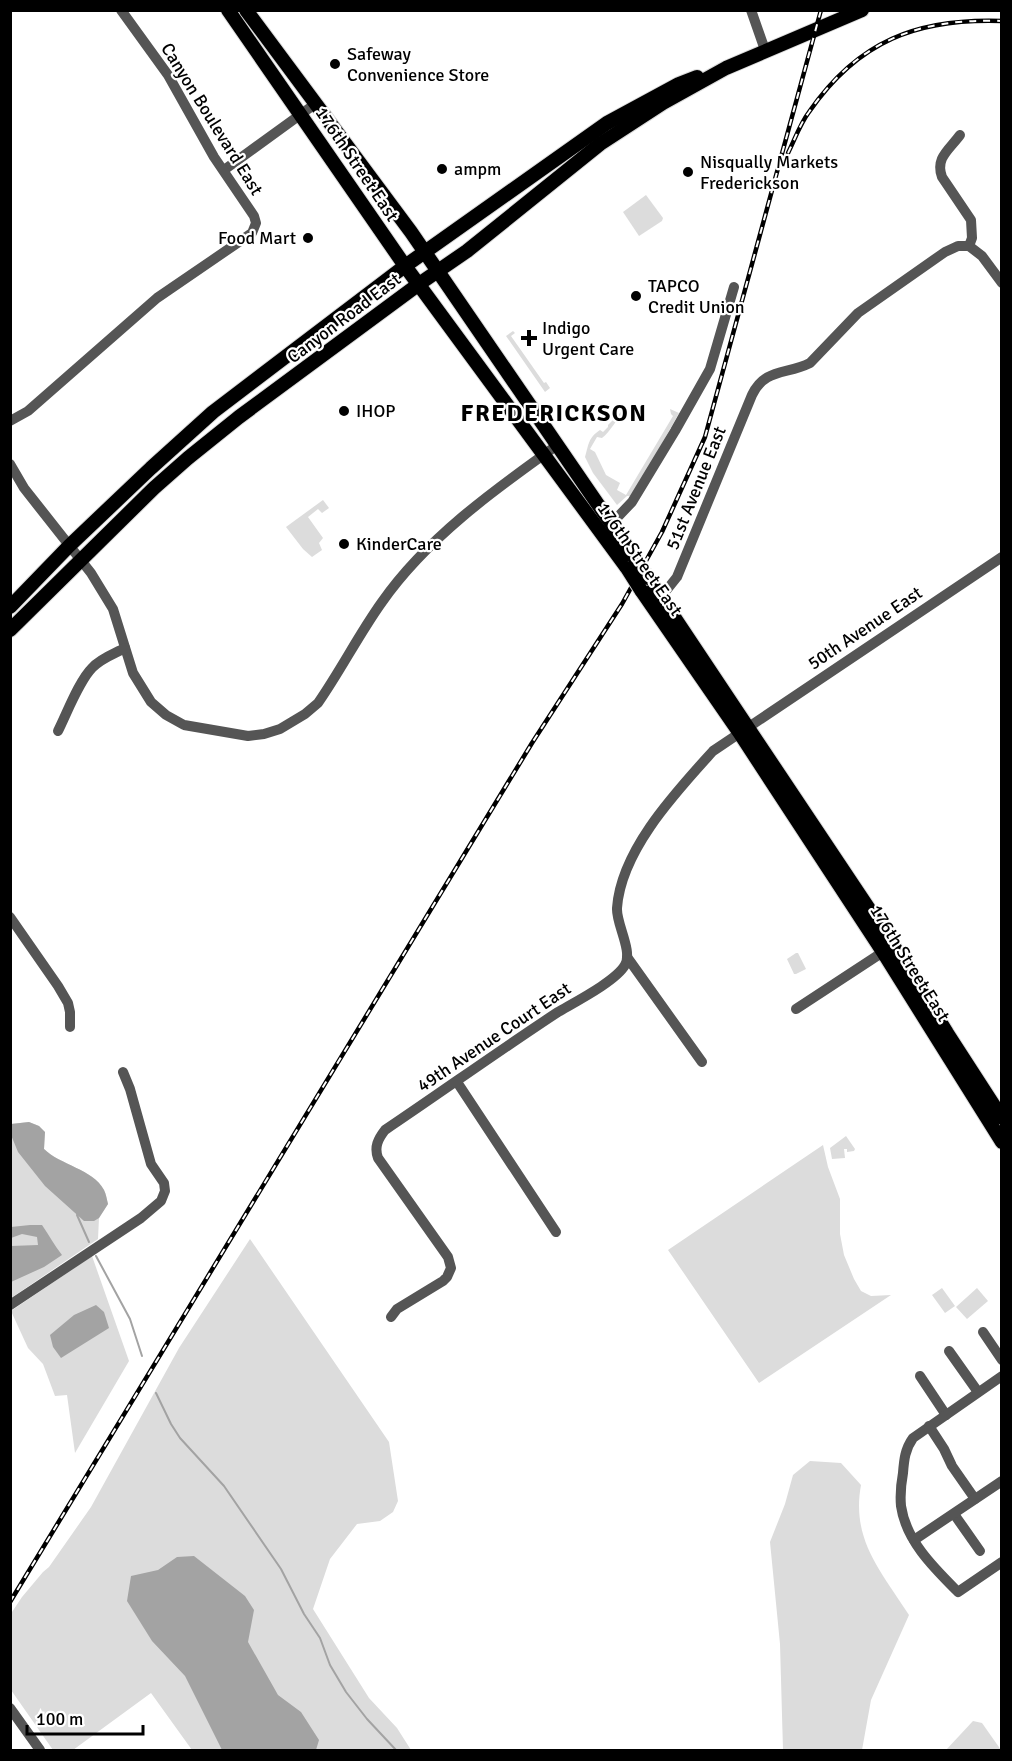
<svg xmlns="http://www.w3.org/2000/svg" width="1012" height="1761" font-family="Signika,sans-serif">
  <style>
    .green { fill: #dcdcdc }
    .water { fill: #a3a3a3 }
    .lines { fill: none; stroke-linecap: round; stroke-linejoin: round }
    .stream { stroke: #a3a3a3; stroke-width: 2 }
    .major-casing { stroke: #dbdbdb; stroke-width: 16 }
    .minor { stroke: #555; stroke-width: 10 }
    .major { stroke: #000; stroke-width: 14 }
    .rail-casing { stroke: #000; stroke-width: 4.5 }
    .rail { stroke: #fff; stroke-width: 2; stroke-dasharray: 7; stroke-linecap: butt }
    .major-bridge-casing { stroke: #dbdbdb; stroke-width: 16; stroke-linecap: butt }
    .major-bridge { stroke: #000; stroke-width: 14 }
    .poi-dot { fill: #000; stroke: #fff; stroke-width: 2 }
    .labels { text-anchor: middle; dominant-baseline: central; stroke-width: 4.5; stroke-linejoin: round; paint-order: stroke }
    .poi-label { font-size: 18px; fill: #000; stroke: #fff; text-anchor: start }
    .street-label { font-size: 18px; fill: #000; stroke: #fff }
    .district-label { font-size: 24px; font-weight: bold; letter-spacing: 1.5px; fill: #000; stroke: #fff }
  </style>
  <rect width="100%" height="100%" fill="#fff"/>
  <g class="green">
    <path d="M646,195l17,23 -1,3 -23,15 -16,-24z"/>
    <path d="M513,331l2,2 -4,3 33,47 2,-1 4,6 -5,4 -39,-56z"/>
    <path d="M624,409l1,2c-9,8 -14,20 -23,27l-5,-1 -7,12 5,3 11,23 14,8 -3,7 9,5 47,-79 -2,-2 -1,-5 9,4 -33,59 -16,24h-3l-10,9 -24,-32 -8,-16c4,-13 3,-19 15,-27l3,2 5,-5v-2z"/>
    <path d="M323,500l6,8 -7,5 -4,-4 -10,8 15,21 -4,5 3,7 -10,7 -9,-8 -17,-22z"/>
    <path d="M796,953h2l8,16 -10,5h-2l-7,-15z"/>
    <path d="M29,1122l10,4 6,6 -1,17c16,16 49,20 60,41 2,4 3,10 4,14l-9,14 -1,21 -87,59v-174z"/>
    <path d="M846,1136l9,13 -1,2 -7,1v-3h-3l1,9 -13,1 -2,-11z"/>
    <path d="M823,1145l5,22 12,32v35l4,21 10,24 7,12 10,5 20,-1 -132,88 -91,-133z"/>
    <path d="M250,1239l139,203 9,59 -5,11 -13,9 -23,3 -27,35 -17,50 56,89 28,30 14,22h-219l-41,-57 -78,57h-20l-42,-60 -1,-75 12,-18 21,-25 6,-5 42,-60 88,-159z"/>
    <path d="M92,1256l37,105 -54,92 -8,-58 -12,1 -12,-32 -15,-16 -17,-37z"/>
    <path d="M942,1288l13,18 -10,7 -13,-18z"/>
    <path d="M977,1288l11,13 -21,18 -11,-12z"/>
    <path d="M810,1461l31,2 20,22c-10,55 20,86 48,130l-38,85 -9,50h-79l-3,-106 -10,-102 15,-38 8,-29z"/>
    <path d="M973,1721l9,2 19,27h-55z"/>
  </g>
  <g class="water">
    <path d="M29,1122l10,4 6,6 -1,17c16,16 49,20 60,41 2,4 3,10 4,14l-9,14 -5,3h-10l-39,-35 -27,-34 -7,-17v-11z"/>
    <path d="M30,1225h12c7,10 12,20 20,30l-18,12 -33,15v-36l27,-1 -1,-8 -15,-3 -11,4v-11z"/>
    <path d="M96,1305l8,7 5,16 -48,30 -8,-11 -3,-12 24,-20z"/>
    <path d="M194,1556l51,40 9,14 -6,32 30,53 23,17 18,28 -3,10h-94l-37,-74 -33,-35 -25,-40 4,-25 27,-6 19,-13z"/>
  </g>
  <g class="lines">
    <g class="stream">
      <path d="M77,1215l12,27"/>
      <path d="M96,1256l34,63 12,37"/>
      <path d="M156,1393l15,31 9,14 44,48 57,83 23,45 16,24 10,27 16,27 21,27 29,31"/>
    </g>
    <g class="major-casing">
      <g id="major">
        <path d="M228,10l177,256 222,302"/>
        <path d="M246,10l165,222 223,325"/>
        <path d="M648,578l245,367 54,88 55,85"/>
        <path d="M641,590l98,142 144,220 119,190"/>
        <path d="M10,607l59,-61 82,-78 62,-56 192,-146 202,-143 72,-39 18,-7"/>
        <path d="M10,630l144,-142 34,-30 51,-41 180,-133 48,-33 133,-107 63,-41 63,-35 136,-58"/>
      </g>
    </g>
    <g class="minor">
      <path d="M751,10l14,40"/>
      <path d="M960,135c-11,15 -25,23 -18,42l29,43 1,18 -3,8"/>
      <path d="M224,170l91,-66"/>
      <path d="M969,246l13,10 20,27"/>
      <path d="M10,421l18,-10 129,-113 95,-65 4,-10 -2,-7 -40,-59 -46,-82 -47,-65"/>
      <path d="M10,464l14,24 67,85 22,36 20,64 18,29 15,13 18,10 64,11 16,-2 16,-5 25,-15 13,-11c23,-33 41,-69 64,-101 44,-63 112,-112 174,-156"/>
      <path d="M611,524l21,-22 43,-71 35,-62 24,-82"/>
      <path d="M661,597l16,-20 75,-182c13,-27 34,-20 58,-32l48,-50 87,-61 13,-6h11"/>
      <path d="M58,731c9,-18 21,-50 34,-63 9,-10 22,-14 33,-20"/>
      <path d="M10,917l48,69 10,17 2,9v15"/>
      <path d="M627,957l75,105"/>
      <path d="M796,1009l87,-57"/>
      <path d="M457,1082l99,150"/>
      <path d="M10,1305l131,-87 20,-17 4,-10 -1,-8 -13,-19 -21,-75 -7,-17"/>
      <path d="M391,1317l6,-8 46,-28 4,-4 4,-9 -3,-11 -70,-99c-4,-11 0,-19 7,-28 58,-39 115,-80 173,-118 17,-10 58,-31 67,-47 8,-14 -9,-41 -8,-57 4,-58 59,-116 96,-157l289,-194"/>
      <path d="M983,1332l19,28"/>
      <path d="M949,1351l29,41"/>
      <path d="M920,1376l26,39"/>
      <path d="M1002,1376l-89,62c-8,11 -9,22 -10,35 -2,11 -3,22 -2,33 5,35 33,62 57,86l44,-30"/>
      <path d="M929,1426l15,23 8,17 23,33"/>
      <path d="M954,1514l26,37"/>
      <path d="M914,1540l88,-59"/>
      <path d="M10,1708l30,42"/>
    </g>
    <use href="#major" class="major"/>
    <g class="rail-casing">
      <g id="rail">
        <path d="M788,153c7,-14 12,-29 21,-41 49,-71 108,-94 193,-91"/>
        <path d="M10,1602l522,-859 90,-139 40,-72 43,-95 116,-427"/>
      </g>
    </g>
    <use href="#rail" class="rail"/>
    <g class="major-bridge-casing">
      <g id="major-bridge">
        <path d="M634,557l14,21"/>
        <path d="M627,568l14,22"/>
      </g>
    </g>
    <use href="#major-bridge" class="major-bridge"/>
  </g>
  <g class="poi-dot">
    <circle cx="335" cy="64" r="6"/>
    <circle cx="442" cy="169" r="6"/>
    <circle cx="688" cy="172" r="6"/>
    <circle cx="308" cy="238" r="6"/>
    <circle cx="636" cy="296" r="6"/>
    <path d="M526 329h6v6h6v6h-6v6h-6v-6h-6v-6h6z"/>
    <circle cx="344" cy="411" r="6"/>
    <circle cx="344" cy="544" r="6"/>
  </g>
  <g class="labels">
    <g class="poi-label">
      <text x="347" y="54">Safeway<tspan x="347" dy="21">Convenience Store</tspan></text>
      <text x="700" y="162">Nisqually Markets<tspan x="700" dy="21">Frederickson</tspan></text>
      <text x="454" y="169">ampm</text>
      <text x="296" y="238" text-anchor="end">Food Mart</text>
      <text x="648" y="286">TAPCO<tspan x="648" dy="21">Credit Union</tspan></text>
      <text x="542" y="328">Indigo<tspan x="542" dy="21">Urgent Care</tspan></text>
      <text x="356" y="411">IHOP</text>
      <text x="356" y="544">KinderCare</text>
    </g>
    <g class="street-label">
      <text transform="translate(212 119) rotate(58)">Canyon Boulevard East</text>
      <text transform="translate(357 164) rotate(56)">176th Street East</text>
      <text transform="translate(344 318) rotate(-37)">Canyon Road East</text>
      <text transform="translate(696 488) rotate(-68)">51st Avenue East</text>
      <text transform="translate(640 559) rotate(55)">176th Street East</text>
      <text transform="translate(865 628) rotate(-34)">50th Avenue East</text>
      <text transform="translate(910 963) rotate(58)">176th Street East</text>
      <text transform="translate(494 1037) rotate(-34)">49th Avenue Court East</text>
    </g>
    <g class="district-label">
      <text x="554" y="413">FREDERICKSON</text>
    </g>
  </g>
  <rect width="1012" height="1761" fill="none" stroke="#000000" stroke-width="24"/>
  <path d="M27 1725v9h116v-9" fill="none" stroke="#000000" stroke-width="3"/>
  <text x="36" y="1725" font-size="18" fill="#000000" stroke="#ffffff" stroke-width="4.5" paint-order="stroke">100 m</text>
</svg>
